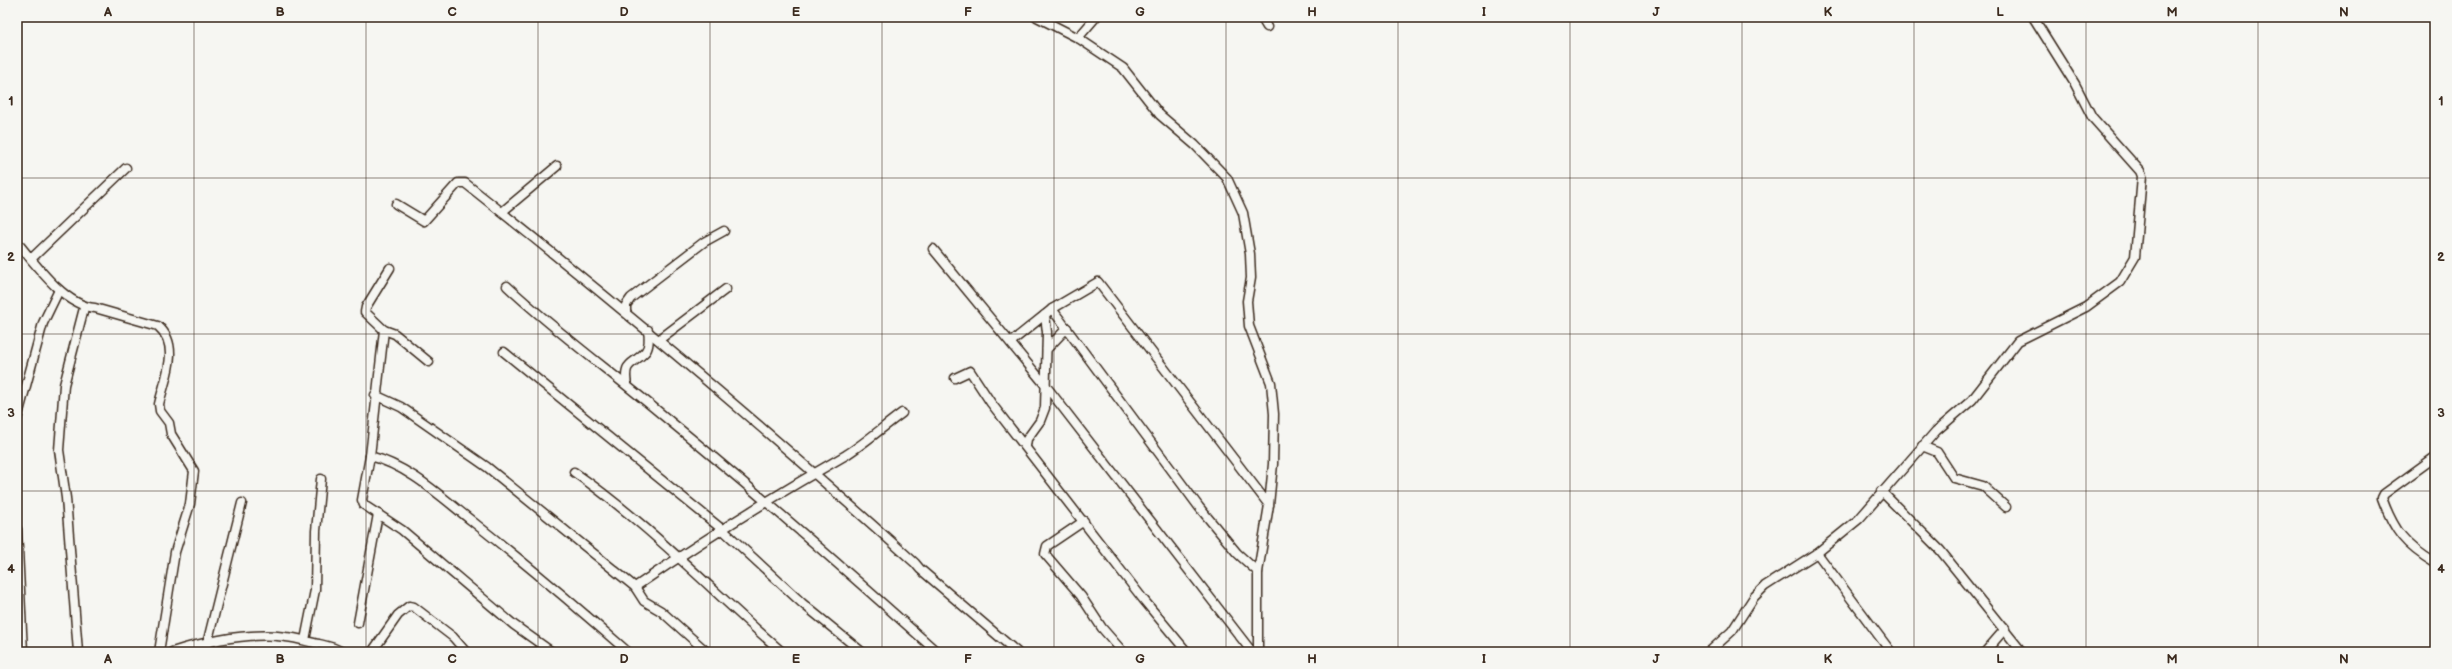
<svg xmlns="http://www.w3.org/2000/svg" width="2452" height="669" font-family="'Balsamiq Sans',sans-serif">
  <style>
    .lines { fill: none; stroke-linecap: round; stroke-linejoin: round }
    .street-casing { stroke: #3b2a1e; stroke-width: 11 }
    .street { stroke: #f6f6f2; stroke-width: 8 }
    .grid { fill: none; stroke: #3b2a1e; stroke-width: 1; stroke-opacity: 0.55 }
    .neatline { fill: none; stroke: #3b2a1e; stroke-width: 1.5 }
    .grid-label { font-size: 13px; text-anchor: middle; font-weight: bold; fill: #3b2a1e }
  </style>
  <rect width="100%" height="100%" fill="#f6f6f2"/>
  <filter id="ink" filterUnits="userSpaceOnUse"><feTurbulence type="fractalNoise" baseFrequency=".025" numOctaves="2"/><feDisplacementMap in="SourceGraphic" scale="8" xChannelSelector="R" yChannelSelector="G"/><feConvolveMatrix kernelMatrix="1 2 1 2 8 2 1 2 1" color-interpolation-filters="sRGB"/></filter>
  <g filter="url(#ink)">
    <g class="lines">
      <g class="street-casing">
        <g id="street">
          <path d="M1037,17l41,21 45,30 37,47 35,30 32,33 16,35 7,41 1,24 -4,23 2,25 22,57 3,31 -1,50 -4,41 -11,67v80"/>
          <path d="M1261,17l6,10"/>
          <path d="M1078,38l18,-21"/>
          <path d="M396,204l28,17 34,-38h7c154,122 304,248 450,380l5,6 97,83"/>
          <path d="M502,212l55,-46"/>
          <path d="M17,242c18,22 48,64 78,66l63,18c23,20 7,52 1,78l1,7 9,12 2,11 23,37 -4,33 -15,48 -16,100"/>
          <path d="M933,249l113,137 206,266"/>
          <path d="M31,259l95,-91"/>
          <path d="M390,268l-24,39 -1,5 19,18 11,4 34,28"/>
          <path d="M507,286c50,47 106,87 158,131 93,76 183,155 272,235"/>
          <path d="M1052,309l147,198 38,46 21,19"/>
          <path d="M626,312v-7l5,-7 73,-56 20,-11"/>
          <path d="M384,330l-14,126 -8,44 2,5 38,25 112,95 38,27"/>
          <path d="M660,339l66,-50"/>
          <path d="M1011,342l41,-33 46,-27 171,223"/>
          <path d="M1047,349l20,-21"/>
          <path d="M504,352l219,178 79,73 60,49"/>
          <path d="M955,378l15,-7 21,32 152,196 44,53"/>
          <path d="M627,385c-4,-24 5,-19 18,-33 5,-5 4,-15 3,-22"/>
          <path d="M375,395l26,12 86,60 148,120 9,14 17,10 46,41"/>
          <path d="M17,419l26,-96 16,-33"/>
          <path d="M1026,446l1,-7 13,-18 5,-13 2,-76 -2,-17"/>
          <path d="M1922,446l15,6 17,26 29,8 23,21"/>
          <path d="M370,456c39,10 70,40 102,65 53,42 105,86 156,131"/>
          <path d="M2435,457l-51,37 -2,4c12,33 23,47 53,65"/>
          <path d="M574,472c75,52 139,120 208,180"/>
          <path d="M1881,491l59,59 82,102"/>
          <path d="M1084,521l-37,25 -2,8 36,42 21,32 21,24"/>
          <path d="M17,529l6,123"/>
          <path d="M1817,553l74,99"/>
          <path d="M635,587c68,-47 139,-91 211,-132 19,-12 37,-28 56,-42"/>
          <path d="M358,623l20,-109"/>
          <path d="M305,640l10,-50 1,-59 5,-52"/>
          <path d="M207,644l35,-141"/>
          <path d="M78,652l-12,-154 -7,-48 5,-65 20,-77"/>
          <path d="M172,652c35,-11 77,-20 114,-15 12,1 22,5 33,7 9,2 15,3 23,8"/>
          <path d="M372,652l26,-37 11,-9 5,1 39,30 13,15"/>
          <path d="M1709,652l23,-21 22,-34 11,-11 52,-33 42,-34 77,-88 36,-31 46,-59 68,-34 34,-25 15,-25 7,-81 -2,-5 -48,-54 -17,-33 -42,-67"/>
          <path d="M1985,652l20,-23"/>
        </g>
      </g>
      <use href="#street" class="street"/>
    </g>
  </g>
  <path class="grid" d="M194,17v635M366,17v635M538,17v635M710,17v635M882,17v635M1054,17v635M1226,17v635M1398,17v635M1570,17v635M1742,17v635M1914,17v635M2086,17v635M2258,17v635M17,178h2418M17,334h2418M17,491h2418"/>
  <rect width="2452" height="669" fill="none" stroke="#f6f6f2" stroke-width="44"/>
  <rect x="22" y="22" width="2408" height="625" class="neatline"/>
  <g class="grid-label">
    <text x="108" y="16">A</text>
    <text x="280" y="16">B</text>
    <text x="452" y="16">C</text>
    <text x="624" y="16">D</text>
    <text x="796" y="16">E</text>
    <text x="968" y="16">F</text>
    <text x="1140" y="16">G</text>
    <text x="1312" y="16">H</text>
    <text x="1484" y="16">I</text>
    <text x="1656" y="16">J</text>
    <text x="1828" y="16">K</text>
    <text x="2000" y="16">L</text>
    <text x="2172" y="16">M</text>
    <text x="2344" y="16">N</text>
    <text x="11" y="105">1</text>
    <text x="2441" y="105">1</text>
    <text x="11" y="261">2</text>
    <text x="2441" y="261">2</text>
    <text x="11" y="417">3</text>
    <text x="2441" y="417">3</text>
    <text x="11" y="573">4</text>
    <text x="2441" y="573">4</text>
    <text x="108" y="663">A</text>
    <text x="280" y="663">B</text>
    <text x="452" y="663">C</text>
    <text x="624" y="663">D</text>
    <text x="796" y="663">E</text>
    <text x="968" y="663">F</text>
    <text x="1140" y="663">G</text>
    <text x="1312" y="663">H</text>
    <text x="1484" y="663">I</text>
    <text x="1656" y="663">J</text>
    <text x="1828" y="663">K</text>
    <text x="2000" y="663">L</text>
    <text x="2172" y="663">M</text>
    <text x="2344" y="663">N</text>
  </g>
</svg>
